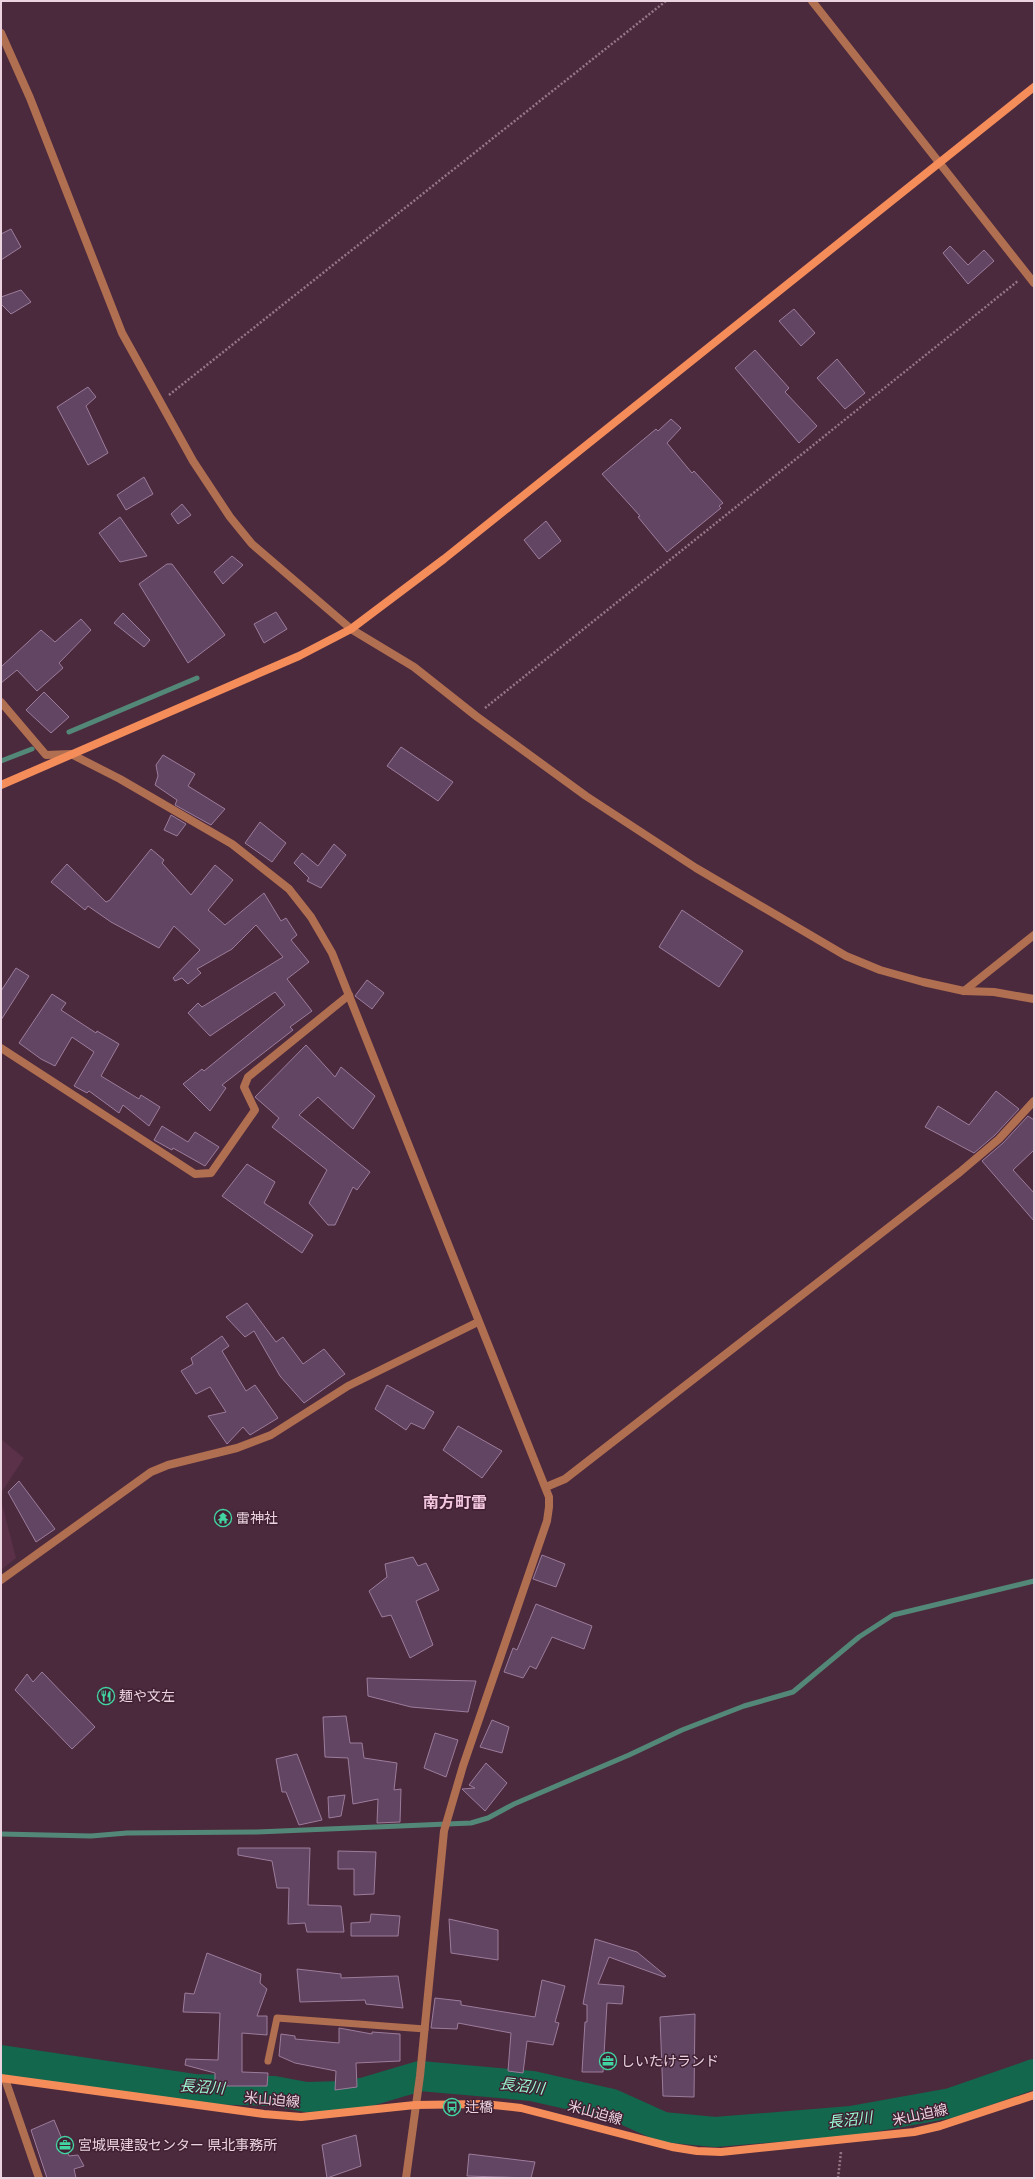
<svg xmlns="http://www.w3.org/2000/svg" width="1035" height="2179" font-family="'Zilla Slab','Noto Sans JP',serif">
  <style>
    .built { fill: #5a3148 }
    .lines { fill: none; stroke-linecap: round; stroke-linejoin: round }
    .stream { stroke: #538878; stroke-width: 5 }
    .river { stroke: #12674c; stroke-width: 30 }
    .building { fill: #614562; stroke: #9b7c9c }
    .path { stroke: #957888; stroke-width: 2.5; stroke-dasharray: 2 2; stroke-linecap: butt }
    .lane { stroke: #b16f51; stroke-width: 7 }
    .street { stroke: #b16f51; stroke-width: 8 }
    .secondary { stroke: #f58d5b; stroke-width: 8 }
    .labels { text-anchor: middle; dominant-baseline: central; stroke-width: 3; stroke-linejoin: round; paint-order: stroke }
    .poi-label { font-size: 14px; fill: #ebd4e0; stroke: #412033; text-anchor: start }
    .street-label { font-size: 14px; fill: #ebd4e0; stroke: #412033 }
    .water-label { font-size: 15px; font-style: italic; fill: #9afad1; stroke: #412033 }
    .quarter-label { font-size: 16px; font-weight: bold; fill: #f3c7df; stroke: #412033 }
  </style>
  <rect width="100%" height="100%" fill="#4c2a3d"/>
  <g class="built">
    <path d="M1,1439l23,19 -23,35z"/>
    <path d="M1,1500l15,58 -15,12z"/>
  </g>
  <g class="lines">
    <g class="stream">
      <path d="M69,732l128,-54"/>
      <path d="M1,761l31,-12"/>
      <path d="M1,1834l90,2 36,-3 130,-1 214,-9 17,-5 26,-14 115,-49 53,-25 62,-24 49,-14 66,-55 34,-22 141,-34"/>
    </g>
    <path class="river" d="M1,2060l194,29 79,2 32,6 38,-1 22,-4 54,-16 112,10 80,18 51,23 52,5 136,-11 100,-18 83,-29"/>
  </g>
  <g class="building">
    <path d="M11,229l10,18 -20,13v-26z"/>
    <path d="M950,246l18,19 16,-15 10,11 -26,23 -25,-31z"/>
    <path d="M21,290l10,12 -20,12 -10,-10v-7z"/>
    <path d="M794,309l21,24 -14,13 -22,-25z"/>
    <path d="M755,350l34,38 -4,4 32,34 -18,17 -64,-75z"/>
    <path d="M837,359l28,34 -20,16 -28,-31z"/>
    <path d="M88,387l8,10 -10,9 22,47 -20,12 -31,-58z"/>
    <path d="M671,419l10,9 -14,15 25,30 2,-2 29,32 -4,3 2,2 -54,44 -29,-35 2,-1 -38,-42 54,-45 2,2z"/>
    <path d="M144,477l9,17 -27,16 -9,-15z"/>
    <path d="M182,504l9,11 -13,9 -7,-10z"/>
    <path d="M120,517l27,39 -27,6 -21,-29z"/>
    <path d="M546,521l15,20 -22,18 -15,-19z"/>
    <path d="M232,556l11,9 -20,19 -9,-12z"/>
    <path d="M167,564h5l53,71 -37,28 -49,-79z"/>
    <path d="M276,612l11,17 -23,14 -10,-19z"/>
    <path d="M123,613l27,27 -6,7 -30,-24z"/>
    <path d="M81,619l10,11 -32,33 4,5 -26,23 -20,-21 -16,13v-16l40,-37 14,12z"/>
    <path d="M44,692l25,25 -18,16 -25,-23z"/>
    <path d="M401,747l52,35 -15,19 -51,-35z"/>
    <path d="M163,755l32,19 -7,12 37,23 -14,16 -36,-20 2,-5 -22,-15 3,-9 -2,-11z"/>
    <path d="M171,815l15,9 -9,12 -13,-6z"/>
    <path d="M260,822l26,21 -14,19 -27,-19z"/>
    <path d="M334,844l12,11 -25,33 -14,-7 2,-3 -15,-15 8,-10 16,13z"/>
    <path d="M151,849l13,11 -2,3 29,32 24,-30 18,15 -25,30 17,15 39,-32 17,28 5,-3 11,17 -6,5 18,22 -22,17 25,32 -22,16 3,3 -71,55 4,3 -16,23 -27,-27 19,-15 2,2 81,-66 -10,-13 -65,44 -22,-23 10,-10 4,4 81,-50 -27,-32 -24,24 -35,20 4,4 -13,11 -6,-6 -7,3 -2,-3 27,-28 -26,-24 -15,22 -48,-26 -23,-16 -3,4 -34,-28 16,-18 39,38 4,-2z"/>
    <path d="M682,910l61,41 -24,36 -60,-40z"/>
    <path d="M16,968l13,8 -28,44v-29z"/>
    <path d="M367,980l17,13 -12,16 -17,-13z"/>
    <path d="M52,994l14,9 -5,7 35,23 1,-2 22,13 -18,32 38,23 2,-4 19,12 -11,19 -26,-21 -4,8 -30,-22 -2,2 -13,-7 20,-34 -22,-15 -17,29 -14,-7 -22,-16z"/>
    <path d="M306,1045l29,32 6,-10 34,29 -22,33 -35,-32 -19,18 71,57 -13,18 -4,-3 -18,38h-7l-19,-22 18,-33 -55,-43 7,-9 -24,-21z"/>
    <path d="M996,1091l23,18 -24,26 -21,18 -49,-26 13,-21 31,19z"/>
    <path d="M1028,1116l6,4v30l-21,20 21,23v28l-52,-60 21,-18z"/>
    <path d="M162,1126l26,16 7,-10 24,15 -14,19 -32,-18 -1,2 -18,-10z"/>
    <path d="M247,1164l28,18 -11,21 49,32 -11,18 -80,-57z"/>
    <path d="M247,1303l29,39 7,-5 20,27 21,-15 21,25 -41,29 -24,-27 -26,-45 -9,6 -19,-20z"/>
    <path d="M222,1336l7,10 -7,5 24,40 9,-6 23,33 -28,17 -7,-8 -16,17 -19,-28 18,-4 -16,-25 -14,7 -15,-23 12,-7 -2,-6z"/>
    <path d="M387,1385l47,27 -10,17 -13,-6 -5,7 -31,-21z"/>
    <path d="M458,1426l44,25 -20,27 -39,-28z"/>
    <path d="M19,1481l36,48 -19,13 -28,-50z"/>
    <path d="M542,1555l23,9 -9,23 -23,-8z"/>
    <path d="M413,1557l5,9 8,-3 13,27 -23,11 17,44 -23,13 -19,-43 -9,2 -13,-26 18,-14 -2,-13z"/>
    <path d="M536,1604l56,22 -8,23 -32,-12 -16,32 -6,-3 -7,12 -19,-6 9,-24 4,2z"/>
    <path d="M42,1672l53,55 -23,22 -57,-59 12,-16 6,8z"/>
    <path d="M367,1678l27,1 82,2 -8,31 -57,-5 -43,-11z"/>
    <path d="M346,1716l4,27h12l2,15 33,5 -3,27 7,-1 -1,33 -23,1 1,-24 -25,5 -5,-46 -23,-1 -2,-40z"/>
    <path d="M492,1720l17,7 -7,26 -22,-6z"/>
    <path d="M435,1733l23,7 -12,37 -22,-9z"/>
    <path d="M297,1754l25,66 -23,5 -13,-33h-4l-6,-33z"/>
    <path d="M486,1763l21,20 -22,28 -23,-22 13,-1 -6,-3z"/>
    <path d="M345,1795l-4,21 -12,2 -1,-21z"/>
    <path d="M238,1848h72l-2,57 33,1 3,26h-37l-2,-9 -17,1 1,-36h-12l-5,-27 -34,-6z"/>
    <path d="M338,1851l38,1 -2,42 -20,1v-26h-16z"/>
    <path d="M371,1914l29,2 -2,20h-47v-13l19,-1z"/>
    <path d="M449,1919l49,11v30l-47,-7z"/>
    <path d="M595,1939l42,13 29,24 -2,1 -55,-20 -11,27 26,2 -2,18 -15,-1 -4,69h-21l3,-50h2v-17l-4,-1z"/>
    <path d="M207,1953l54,21 -1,9 7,6 -10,27h10v19l-25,-2v39l26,1 -1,13h-52v-13l-30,-8 1,-6 32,1 2,-47 -37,-1 2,-19 9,1z"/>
    <path d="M297,1969l44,5v4l57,-2 5,32 -37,-4 -1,-4 -65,2z"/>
    <path d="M542,1980l23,6 -10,36 4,1 -6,22 -26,-4 -4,32 -15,-2 3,-38 -53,-10 -1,6 -26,-1 4,-30 26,3v4l74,12z"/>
    <path d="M695,2014l-1,83 -31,-1 -3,-79z"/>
    <path d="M339,2028l33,6v-2l28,2v27l-44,2 1,24 -22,3 1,-19 -41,-8 -16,-7 2,-22 14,2v3l44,4z"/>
    <path d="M54,2120l15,36 9,-1 6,11 -10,3 2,9h-29l-16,-48z"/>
    <path d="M356,2135l5,31 -34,12 -5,-33z"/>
    <path d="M469,2154l66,8 -4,16 -64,-2z"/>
  </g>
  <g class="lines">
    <g class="path">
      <path d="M169,395l497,-394"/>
      <path d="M485,708l533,-427"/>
      <path d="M838,2178l3,-26"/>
    </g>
    <path class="lane" d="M268,2061l9,-43 148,11"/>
    <g class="street">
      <path d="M812,1l222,282"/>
      <path d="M1,33l29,65 92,235 71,128 37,56 22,27 99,85 63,38 62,49 110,80 110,72 150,88 34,14 43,12 41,9 30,1 40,7"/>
      <path d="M1,702l45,53 25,-1 49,25 112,65 57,45 22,28 21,36 217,544v10l-2,14 -84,245 -19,65 -24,245 -14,102"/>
      <path d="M964,991l70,-56"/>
      <path d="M1,1048l194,126 16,-1 44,-63 -11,-23 4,-10 101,-82"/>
      <path d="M546,1487l19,-8 395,-307 39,-33 35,-38"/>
      <path d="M1,1580l150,-108 17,-7 69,-17 34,-13 77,-49 130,-64"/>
      <path d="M5,2079l34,99"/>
    </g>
    <g class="secondary">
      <path d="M1,785l298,-129 52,-27 93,-70 590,-472"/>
      <path d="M1,2078l263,36 37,3 114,-12 69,-1 37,4 151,39 25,4 24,1 193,-20 26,-6 94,-31"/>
    </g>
  </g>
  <defs>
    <g id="temple-ring" transform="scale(0.9)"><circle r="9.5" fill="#412033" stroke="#42d4a1" stroke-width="1.5"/><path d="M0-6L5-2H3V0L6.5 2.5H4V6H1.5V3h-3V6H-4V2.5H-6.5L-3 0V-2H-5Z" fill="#42d4a1"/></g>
    <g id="restaurant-ring" transform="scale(0.9)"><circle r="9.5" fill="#412033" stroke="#42d4a1" stroke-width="1.5"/><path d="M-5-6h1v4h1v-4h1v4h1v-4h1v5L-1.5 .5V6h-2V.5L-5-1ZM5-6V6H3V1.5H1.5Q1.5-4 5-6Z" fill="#42d4a1"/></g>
    <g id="office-ring" transform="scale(0.9)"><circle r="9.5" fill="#412033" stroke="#42d4a1" stroke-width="1.5"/><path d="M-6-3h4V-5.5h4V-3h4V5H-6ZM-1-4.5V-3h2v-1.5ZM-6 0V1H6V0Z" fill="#42d4a1"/></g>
    <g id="bus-ring" transform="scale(0.9)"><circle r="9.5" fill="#412033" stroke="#42d4a1" stroke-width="1.5"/><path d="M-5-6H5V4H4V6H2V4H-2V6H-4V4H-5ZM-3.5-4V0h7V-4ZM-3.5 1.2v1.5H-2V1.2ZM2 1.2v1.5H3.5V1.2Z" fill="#42d4a1"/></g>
  </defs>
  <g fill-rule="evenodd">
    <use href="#temple-ring" x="223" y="1518"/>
    <use href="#restaurant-ring" x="106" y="1696"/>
    <use href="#office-ring" x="608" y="2061"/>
    <use href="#bus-ring" x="452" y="2107"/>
    <use href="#office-ring" x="65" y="2145"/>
  </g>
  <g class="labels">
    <g class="poi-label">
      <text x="236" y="1518">雷神社</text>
      <text x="119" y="1696">麺や文左</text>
      <text x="621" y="2061">しいたけランド</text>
      <text x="465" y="2107">辻橋</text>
      <text x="78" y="2145">宮城県建設センター 県北事務所</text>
    </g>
    <g class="street-label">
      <text transform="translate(272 2100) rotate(5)">米山迫線</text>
      <text transform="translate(595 2113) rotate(15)">米山迫線</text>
      <text transform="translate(920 2115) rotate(-12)">米山迫線</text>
    </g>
    <g class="water-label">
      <text transform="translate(522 2086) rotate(7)">長沼川</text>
      <text transform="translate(202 2087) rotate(4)">長沼川</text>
      <text transform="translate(850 2120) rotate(-7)">長沼川</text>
    </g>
    <g class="quarter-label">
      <text x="455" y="1502">南方町雷</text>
    </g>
  </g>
  <rect width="1035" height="2179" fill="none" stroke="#ebd4e0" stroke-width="4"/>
</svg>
